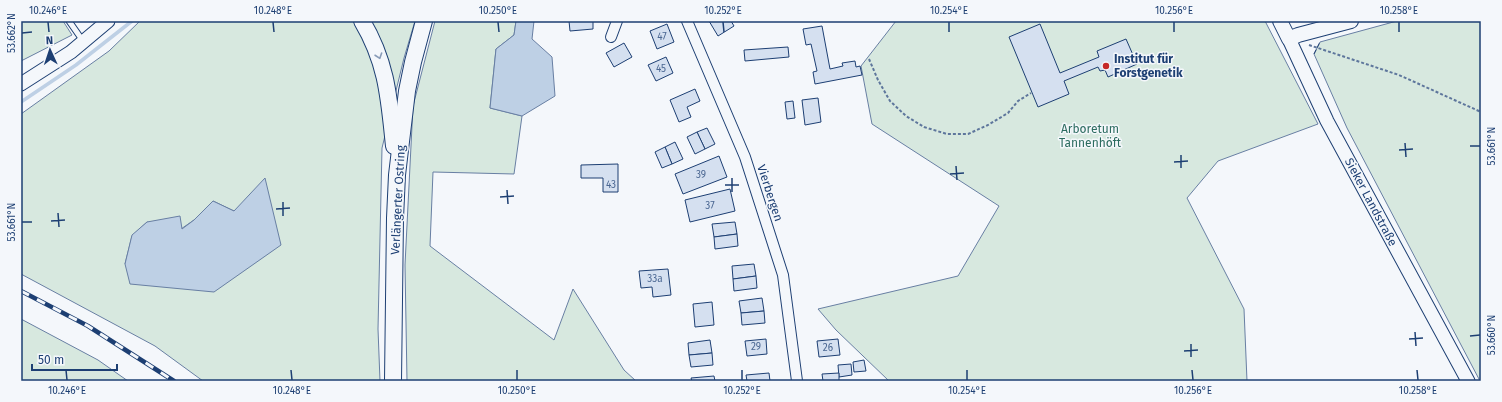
<svg xmlns="http://www.w3.org/2000/svg" width="1502" height="402" font-family="'Fira Sans',sans-serif">
  <style>
    .green { fill: #d7e8df; stroke: #687fa3; fill-rule: evenodd }
    .water { fill: #bed0e5; stroke: #687fa3 }
    .lines { fill: none; stroke-linecap: round; stroke-linejoin: round }
    .stream { stroke: #bed0e5; stroke-width: 3.5 }
    .building { fill: #d5e0f0; stroke: #1d3f73 }
    .service-casing { stroke: #1d3f73; stroke-width: 7 }
    .minor-casing { stroke: #1d3f73; stroke-width: 12 }
    .tertiary-casing { stroke: #1d3f73; stroke-width: 15 }
    .secondary-casing { stroke: #1d3f73; stroke-width: 16 }
    .primary-casing { stroke: #1d3f73; stroke-width: 18 }
    .path { stroke: #5e769c; stroke-width: 2; stroke-dasharray: 3 2; stroke-linecap: butt }
    .service { stroke: #f4f7fb; stroke-width: 5 }
    .minor { stroke: #f4f7fb; stroke-width: 10 }
    .tertiary { stroke: #f4f7fb; stroke-width: 13 }
    .secondary { stroke: #f4f7fb; stroke-width: 14 }
    .primary { stroke: #f4f7fb; stroke-width: 16 }
    .rail-casing { stroke: #1d3f73; stroke-width: 4.5 }
    .rail { stroke: #f4f7fb; stroke-width: 3; stroke-dasharray: 9; stroke-linecap: butt }
    .fence { stroke: #1d3f73; stroke-width: 1; stroke-dasharray: 5 2; stroke-linecap: butt }
    .oneway { stroke: #889bb7 }
    .ticks { fill: none; stroke: #1d3f73; stroke-width: 1.5 }
    .poi-dot { fill: #c62828; stroke: #f4f7fb; stroke-width: 1.5 }
    .labels { text-anchor: middle; dominant-baseline: central; stroke-width: 3; stroke-linejoin: round; paint-order: stroke }
    .number-label { font-size: 10px; fill: #4b6792 }
    .poi-label { font-size: 12px; font-weight: bold; fill: #1d3f73; stroke: #f4f7fb; text-anchor: start }
    .park-label { font-size: 12px; fill: #2c6c60; stroke: #f4f7fb }
    .street-label { font-size: 12px; fill: #1d3f73; stroke: #f4f7fb }
    .neatline { fill: none; stroke: #1d3f73; stroke-width: 1.5 }
    .ticks-label { font-size: 10px; text-anchor: middle; fill: #1d3f73 }
  </style>
  <rect width="100%" height="100%" fill="#f4f7fb"/>
  <g class="green">
    <path d="M21,21h42l9,14 -51,26z"/>
    <path d="M140,21h275l-11,37 -22,90 -4,181 2,52h-177l-48,-35 -134,-72v-160l88,-63zM213,201l21,10 -109,53 7,-28 15,-14 34,7 13,-9z"/>
    <path d="M435,21h81l-2,14 -18,14 -6,59 32,8 -8,58 -81,-2 -3,74 124,94 19,-51 51,81 12,11h-229l-2,-116 8,-159z"/>
    <path d="M896,21h369l53,103 -100,37 -31,37 57,111 3,72h-358l-53,-51 -18,-21 140,-33 41,-70 -127,-82 -11,-58z"/>
    <path d="M1397,21h84v360h-1l-133,-253 -33,-74 6,-12z"/>
    <path d="M21,319l77,41 30,21h-107z"/>
  </g>
  <g class="water">
    <path d="M516,21h18l-2,18 20,18 3,39 -33,20 -32,-8 6,-59 18,-14z"/>
    <path d="M265,178l16,67 -67,47 -84,-8 -5,-20 7,-29 15,-13 33,-6 2,13 12,-9 19,-19 21,10z"/>
  </g>
  <g class="lines">
    <path class="stream" d="M21,102l55,-37 56,-44"/>
  </g>
  <g class="building">
    <path d="M569,21h24v8l-23,2z"/>
    <path d="M709,21h22l3,5 -16,10z"/>
    <path d="M667,24l7,18 -17,7 -7,-18z"/>
    <path d="M1040,24l20,49 39,-16 -2,-6 29,-12 11,25 -29,13 -3,-7 -5,1 -2,-4 -34,14 5,13 -31,13 -29,-70z"/>
    <path d="M822,26l8,43 13,-3 -1,-3 13,-2 1,6 4,-1 2,9 -47,9 -2,-12 4,-1 -6,-27 -5,1 -3,-16z"/>
    <path d="M624,43l8,14 -18,10 -8,-14z"/>
    <path d="M788,47l1,10 -44,4 -1,-11z"/>
    <path d="M666,57l7,16 -17,8 -8,-16z"/>
    <path d="M695,89l5,12 -13,6 4,10 -12,5 -9,-22z"/>
    <path d="M818,98l3,24 -16,3 -3,-25z"/>
    <path d="M793,101l2,17 -8,1 -2,-17z"/>
    <path d="M707,128l8,16 -10,5 -8,-17z"/>
    <path d="M697,132l8,17 -10,5 -8,-17z"/>
    <path d="M675,142l8,17 -11,5 -7,-17z"/>
    <path d="M665,147l7,17 -10,4 -7,-16z"/>
    <path d="M719,156l8,21 -44,17 -8,-20z"/>
    <path d="M618,164v28h-15v-14h-22v-13z"/>
    <path d="M730,189l5,22 -45,11 -5,-22z"/>
    <path d="M735,222l2,12 -23,3 -2,-13z"/>
    <path d="M737,234l1,12 -23,3 -1,-12z"/>
    <path d="M754,264l2,12 -23,3 -1,-13z"/>
    <path d="M668,269l3,26 -18,2 -1,-10 -11,1 -2,-17z"/>
    <path d="M756,276l1,12 -23,3 -1,-12z"/>
    <path d="M762,298l2,13 -23,2 -2,-12z"/>
    <path d="M712,302l2,23 -19,2 -2,-23z"/>
    <path d="M764,311l1,12 -23,2 -1,-12z"/>
    <path d="M766,339l1,15 -20,2 -2,-15z"/>
    <path d="M838,339l2,16 -21,2 -2,-16z"/>
    <path d="M710,340l2,13 -23,2 -1,-12z"/>
    <path d="M712,353l1,12 -22,2 -2,-12z"/>
    <path d="M864,360l2,11 -12,1 -1,-10z"/>
    <path d="M851,364l1,11 -13,2 -1,-12z"/>
    <path d="M769,373l1,8h-23l-1,-6z"/>
    <path d="M839,373v8h-16l-1,-7z"/>
    <path d="M714,376l1,5h-23l-1,-3z"/>
  </g>
  <g class="lines">
    <g class="service-casing">
      <path id="service" d="M69,21l14,20"/>
    </g>
    <g class="minor-casing">
      <g id="minor">
        <path d="M687,21l58,136 38,118 14,106"/>
        <path d="M611,37l6,-16"/>
      </g>
    </g>
    <g class="tertiary-casing">
      <g id="tertiary">
        <path d="M1289,39l38,82 141,260"/>
        <path d="M21,84l50,-32 37,-31"/>
      </g>
    </g>
    <g class="secondary-casing">
      <path id="secondary" d="M1280,21l9,18 9,-4 53,-14"/>
    </g>
    <g class="primary-casing">
      <g id="primary">
        <path d="M362,21c25,42 27,77 32,125"/>
        <path d="M393,381l2,-163 2,-43 10,-84 6,-29 11,-41"/>
      </g>
    </g>
    <g class="path">
      <path d="M1309,45l90,30 82,37"/>
      <path d="M869,59l9,21 12,21 16,15 18,11 23,7h21l20,-9 20,-12 10,-12 13,-8"/>
    </g>
    <use href="#service" class="service"/>
    <use href="#minor" class="minor"/>
    <use href="#tertiary" class="tertiary"/>
    <use href="#secondary" class="secondary"/>
    <use href="#primary" class="primary"/>
    <g class="rail-casing">
      <path id="rail" d="M21,291l67,35 86,55"/>
    </g>
    <use href="#rail" class="rail"/>
    <path class="fence" d="M1314,54l6,-12"/>
  </g>
  <defs><path id="oneway-chevron" d="M-2-3.5L2.5 0L-2 3.5" fill="none" stroke-width="1.6" stroke-linecap="round" stroke-linejoin="round"/></defs>
  <use class="oneway" href="#oneway-chevron" transform="translate(379 56) rotate(71)"/>
  <path class="ticks" d="M48,22l1,10M273,22l1,10M498,22l1,10M723,22l1,10M949,22v10M1174,22v10M1399,22v10M22,33l10,-1M1405,143l1,14M1470,146h10M1399,150l14,-1M1181,155v13M1174,162l14,-1M956,166l1,14M950,174l14,-1M732,178v14M725,185h14M507,190l1,14M500,197l14,-1M283,202v14M276,209l14,-1M58,213l1,14M51,221l14,-1M22,222h10M1415,332l1,14M1470,336l10,-1M1409,339l14,-1M1191,344v13M1184,351l14,-1M66,370l1,10M291,370l1,10M517,370v10M742,370v10M967,370v10M1192,370l1,10M1417,370l1,10"/>
  <circle class="poi-dot" cx="1106" cy="66" r="4"/>
  <g class="labels">
    <g class="number-label">
      <text x="662" y="37">47</text>
      <text x="661" y="69">45</text>
      <text x="701" y="175">39</text>
      <text x="611" y="185">43</text>
      <text x="710" y="206">37</text>
      <text x="655" y="279">33a</text>
      <text x="756" y="347">29</text>
      <text x="828" y="348">26</text>
    </g>
    <g class="poi-label">
      <text x="1114" y="59">Institut für<tspan x="1114" dy="14">Forstgenetik</tspan></text>
    </g>
    <g class="park-label">
      <text x="1090" y="129">Arboretum<tspan x="1090" dy="14">Tannenhöft</tspan></text>
    </g>
    <g class="street-label">
      <text transform="translate(770 193) rotate(72)">Vierbergen</text>
      <text transform="translate(398 200) rotate(-87)">Verlängerter Ostring</text>
      <text transform="translate(1371 202) rotate(62)">Sieker Landstraße</text>
    </g>
  </g>
  <rect width="1502" height="402" fill="none" stroke="#f4f7fb" stroke-width="44"/>
  <g transform="translate(50 50) rotate(357)" stroke="#f4f7fb" stroke-width="3" paint-order="stroke">
  <path d="M0-3L7 15L0 10L-7 15Z" fill="#1d3f73"/>
  <text y="-6" font-size="11" font-weight="bold" text-anchor="middle" fill="#1d3f73">N</text>
  </g>
  <path d="M32 364v6h85v-6" fill="none" stroke="#1d3f73" stroke-width="2"/>
  <text x="38" y="364" font-size="12" fill="#1d3f73" stroke="#f4f7fb" stroke-width="3" paint-order="stroke">50 m</text>
  <rect x="22" y="22" width="1458" height="358" class="neatline"/>
  <g class="ticks-label">
    <text x="48" y="14">10.246°E</text>
    <text x="273" y="14">10.248°E</text>
    <text x="498" y="14">10.250°E</text>
    <text x="723" y="14">10.252°E</text>
    <text x="949" y="14">10.254°E</text>
    <text x="1174" y="14">10.256°E</text>
    <text x="1399" y="14">10.258°E</text>
    <text transform="translate(11 33) rotate(-90)" y="4">53.662°N</text>
    <text transform="translate(1491 146) rotate(-90)" y="4">53.661°N</text>
    <text transform="translate(11 222) rotate(-90)" y="4">53.661°N</text>
    <text transform="translate(1491 335) rotate(-90)" y="4">53.660°N</text>
    <text x="67" y="394">10.246°E</text>
    <text x="292" y="394">10.248°E</text>
    <text x="517" y="394">10.250°E</text>
    <text x="742" y="394">10.252°E</text>
    <text x="967" y="394">10.254°E</text>
    <text x="1193" y="394">10.256°E</text>
    <text x="1418" y="394">10.258°E</text>
  </g>
</svg>
